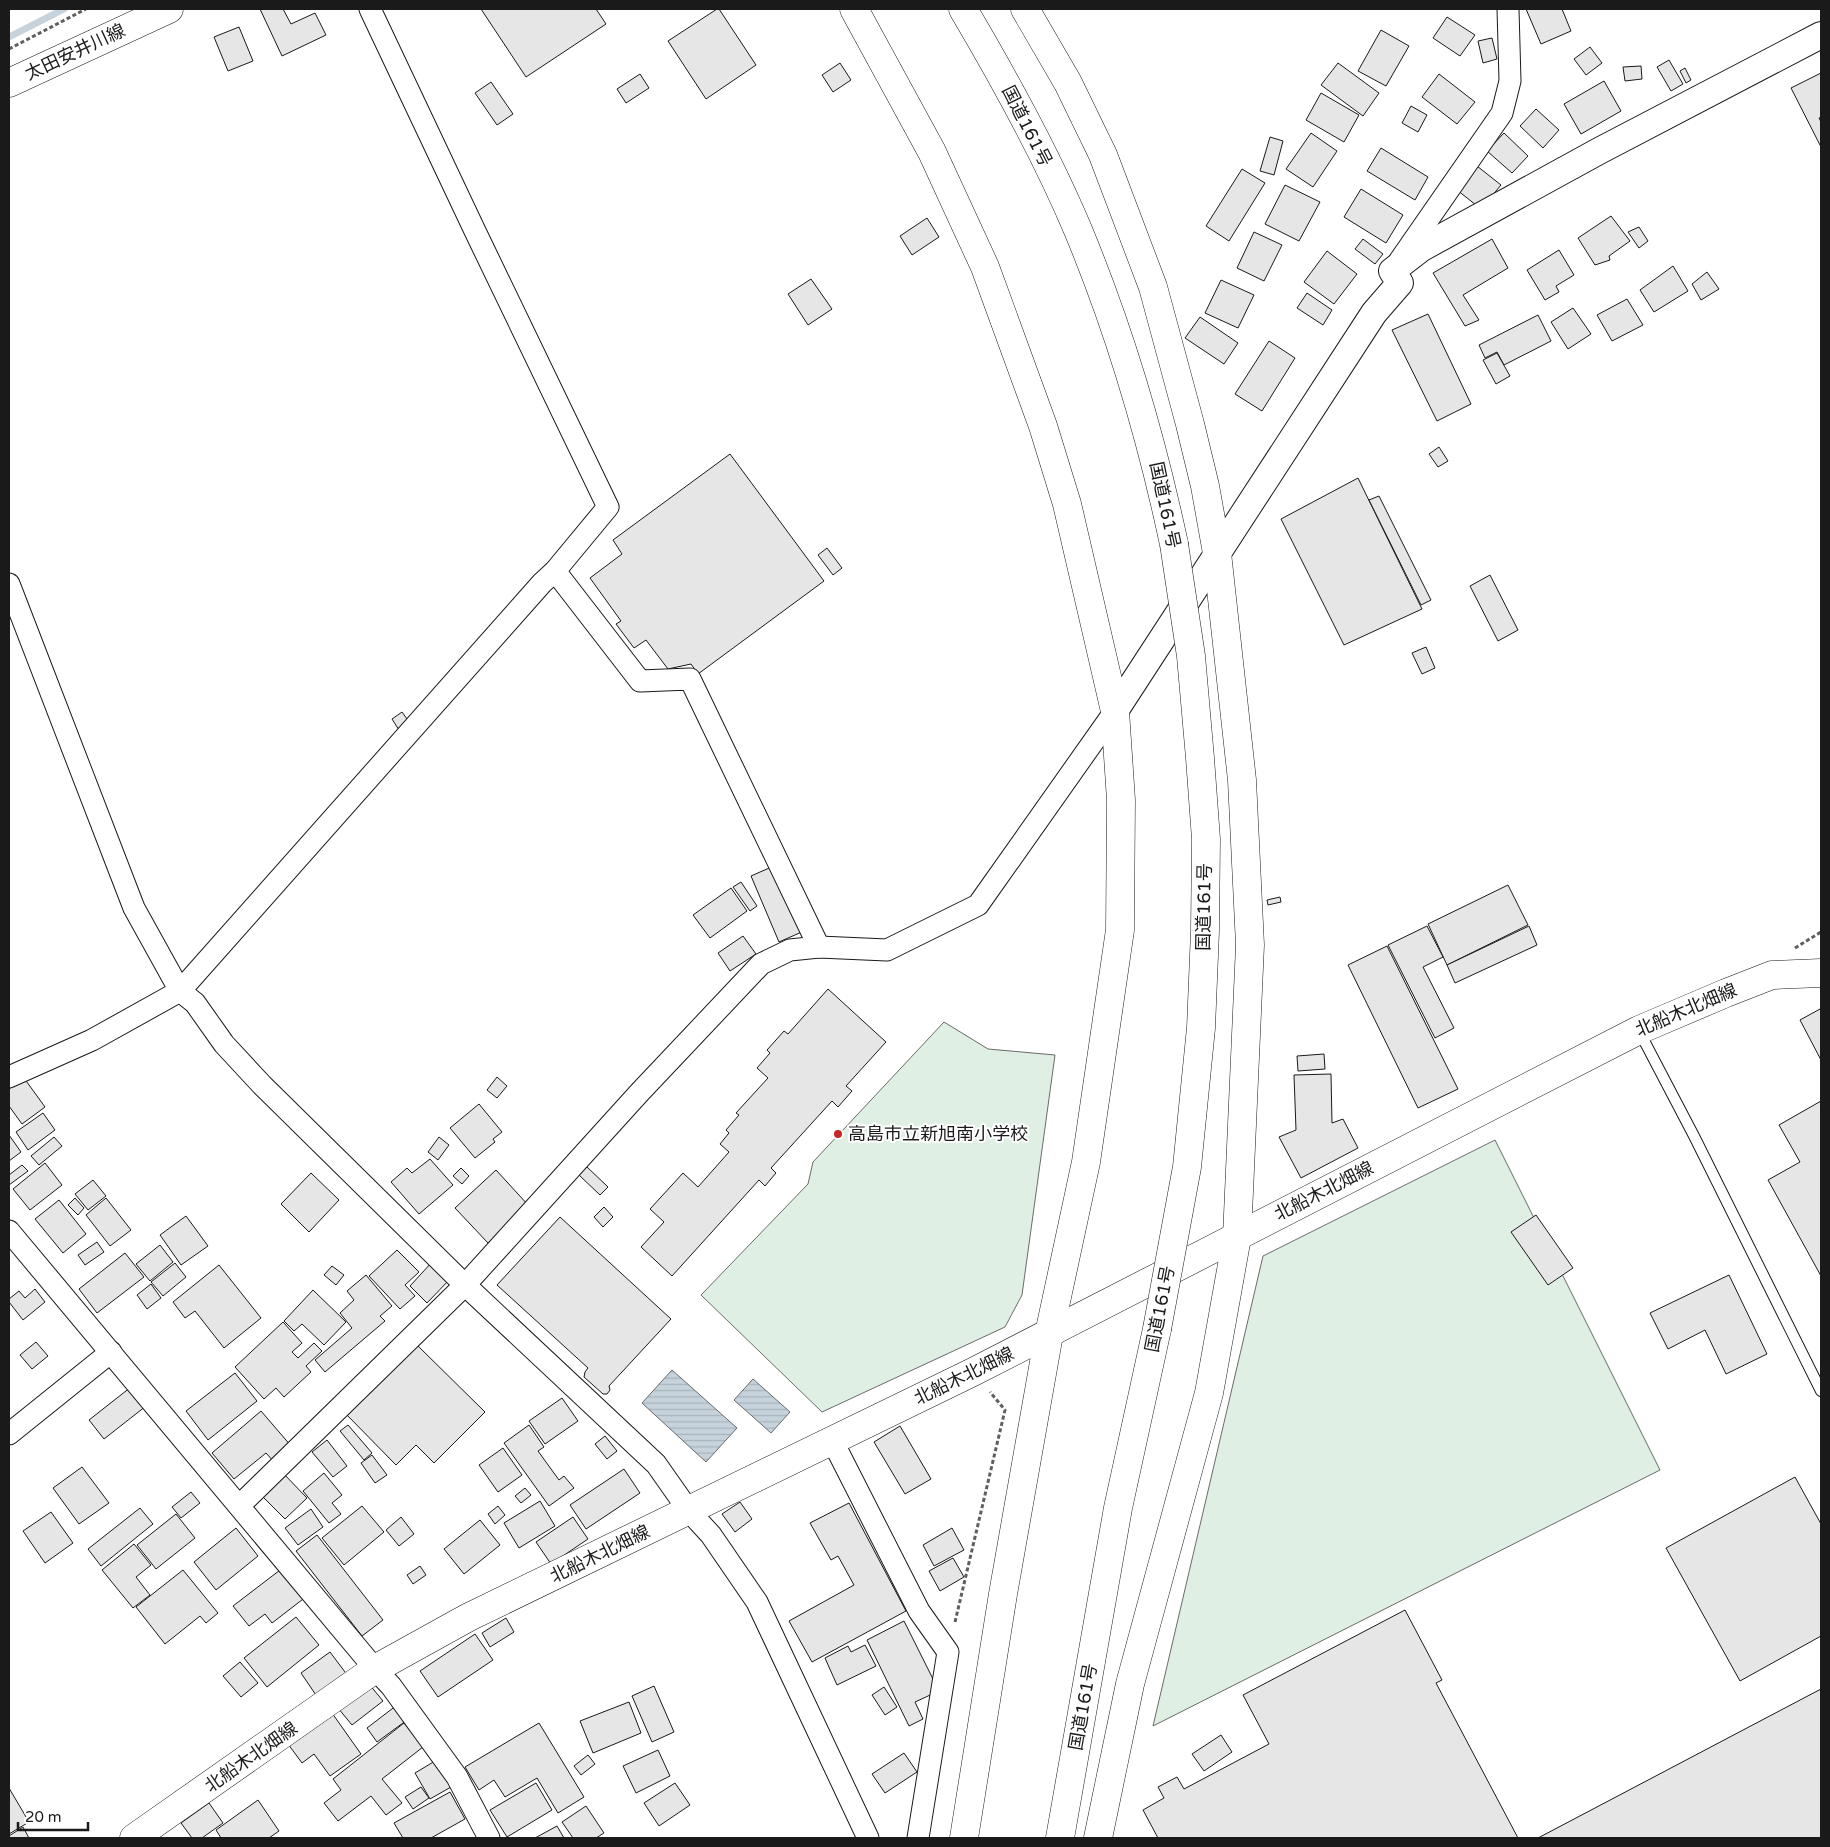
<svg xmlns="http://www.w3.org/2000/svg" width="1830" height="1847" font-family="'Varela Round','Noto Sans JP',sans-serif">
  <style>
    .grass { fill: #e0efe3; stroke: #6a6a6a }
    .water { fill: url(#water-rules); stroke: #6a6a6a }
    .lines { fill: none; stroke-linecap: round; stroke-linejoin: round }
    .stream { stroke: #c6d2dc; stroke-width: 7 }
    .building { fill: #e6e6e6; stroke: #1a1a1a }
    .service-casing { stroke: #1a1a1a; stroke-width: 12 }
    .minor-casing { stroke: #1a1a1a; stroke-width: 23 }
    .tertiary-casing { stroke: #1a1a1a; stroke-width: 28 }
    .secondary-casing { stroke: #1a1a1a; stroke-width: 29 }
    .primary-casing { stroke: #1a1a1a; stroke-width: 29 }
    .trunk-casing { stroke: #1a1a1a; stroke-width: 29 }
    .path { stroke: #5f5f5f; stroke-width: 3; stroke-dasharray: 4 2.5; stroke-linecap: butt }
    .service { stroke: #fff; stroke-width: 10 }
    .minor { stroke: #fff; stroke-width: 21 }
    .tertiary { stroke: #fff; stroke-width: 26 }
    .secondary { stroke: #fff; stroke-width: 28 }
    .primary { stroke: #fff; stroke-width: 28 }
    .trunk { stroke: #fff; stroke-width: 28 }
    .trunk-bridge-casing { stroke: #1a1a1a; stroke-width: 29; stroke-linecap: butt }
    .trunk-bridge { stroke: #fff; stroke-width: 28 }
    .poi-dot { fill: #c62828; stroke: #fff; stroke-width: 2 }
    .labels { text-anchor: middle; dominant-baseline: central; stroke-width: 4; stroke-linejoin: round; paint-order: stroke }
    .street-label { font-size: 18px; fill: #1a1a1a; stroke: #fff }
    .poi-label { font-size: 18px; fill: #1a1a1a; stroke: #fff; text-anchor: start }
  </style>
  <defs>
    <pattern id="water-rules" width="6" height="5" patternUnits="userSpaceOnUse" patternTransform="scale(1.25)"><rect width="6" height="5" fill="#c6d2dc"/><path d="M0 2.5h6" fill="none" stroke="#aab4bc"/></pattern>
  </defs>
  <rect width="100%" height="100%" fill="#fff"/>
  <g class="grass">
    <path d="M944,1022l44,27 67,6 -33,240 -17,32 -183,85 -121,-117 107,-111 5,-22z"/>
    <path d="M1495,1140l165,330 -507,256 110,-470z"/>
  </g>
  <g class="water">
    <path d="M672,1370l65,58 -31,34 -64,-59z"/>
    <path d="M753,1379l37,33 -19,21 -37,-33z"/>
  </g>
  <g class="lines">
    <path class="stream" d="M9,37l55,-28"/>
  </g>
  <g class="building">
    <path d="M260,9h23l8,15 24,-11 11,22 -44,21z"/>
    <path d="M481,9h115l10,15 -80,53z"/>
    <path d="M717,9h2l37,56 -50,34 -38,-58z"/>
    <path d="M1526,9h36l9,22 -30,13z"/>
    <path d="M1447,17l28,18 -15,21 -27,-18z"/>
    <path d="M239,27l14,34 -25,10 -14,-34z"/>
    <path d="M1381,30l28,16 -23,40 -28,-15z"/>
    <path d="M1492,38l5,21 -14,4 -5,-22z"/>
    <path d="M1590,47l12,16 -16,12 -12,-16z"/>
    <path d="M1669,60l14,24 -12,7 -14,-24z"/>
    <path d="M840,63l11,17 -18,12 -11,-17z"/>
    <path d="M1338,63l41,30 -16,23 -42,-31z"/>
    <path d="M1641,66l1,13 -17,2 -2,-14z"/>
    <path d="M1685,68l6,12 -5,3 -6,-12z"/>
    <path d="M1821,73v44l-2,1 2,4v25l-30,-59z"/>
    <path d="M640,74l9,14 -23,15 -9,-14z"/>
    <path d="M1439,74l36,28 -18,22 -35,-27z"/>
    <path d="M1604,81l17,30 -40,23 -17,-30z"/>
    <path d="M491,82l22,32 -16,11 -22,-32z"/>
    <path d="M1321,93l38,22 -15,27 -38,-22z"/>
    <path d="M1411,106l16,9 -9,17 -16,-9z"/>
    <path d="M1536,109l23,21 -16,18 -23,-22z"/>
    <path d="M1311,133l26,18 -24,36 -27,-18z"/>
    <path d="M1504,133l24,23 -16,17 -25,-22z"/>
    <path d="M1270,137l13,4 -9,34 -14,-4z"/>
    <path d="M1381,148l47,29 -13,23 -48,-29z"/>
    <path d="M1477,166l24,19 -20,24 -24,-19z"/>
    <path d="M1242,169l23,14 -36,58 -23,-15z"/>
    <path d="M1285,185l35,17 -21,39 -34,-17z"/>
    <path d="M1361,189l42,26 -17,28 -42,-26z"/>
    <path d="M1611,216l19,25 -21,15 1,4 -15,5 -17,-27z"/>
    <path d="M927,218l12,19 -27,18 -12,-19z"/>
    <path d="M1639,227l9,14 -9,7 -11,-16z"/>
    <path d="M1254,232l28,13 -18,36 -27,-13z"/>
    <path d="M1363,239l20,15 -8,10 -20,-15z"/>
    <path d="M1492,239l16,29 -45,27 16,25 -14,6 -32,-53z"/>
    <path d="M1559,250l15,25 -18,11 3,6 -14,8 -18,-30z"/>
    <path d="M1327,251l30,23 -23,30 -30,-22z"/>
    <path d="M1673,266l15,25 -34,21 -14,-22z"/>
    <path d="M1707,272l12,17 -18,11 -9,-16z"/>
    <path d="M811,279l21,30 -24,16 -20,-31z"/>
    <path d="M1221,280l33,15 -16,33 -33,-15z"/>
    <path d="M1307,293l25,17 -9,15 -26,-17z"/>
    <path d="M1627,299l16,26 -31,16 -15,-26z"/>
    <path d="M1573,308l18,26 -23,15 -17,-27z"/>
    <path d="M1428,314l43,90 -34,17 -45,-91z"/>
    <path d="M1538,315l13,26 -47,24 -7,-13 -12,6 -6,-13z"/>
    <path d="M1200,317l38,26 -14,21 -39,-26z"/>
    <path d="M1269,341l26,17 -33,53 -27,-17z"/>
    <path d="M1497,353l13,23 -14,8 -13,-24z"/>
    <path d="M1439,447l9,14 -10,6 -9,-13z"/>
    <path d="M730,454l94,127 -126,93 -7,-10 -23,5 -22,-29 -12,8 -18,-24 5,-3 -31,-43 32,-24 -9,-14z"/>
    <path d="M1358,478l64,131 -78,36 -63,-126z"/>
    <path d="M1379,496l52,104 -10,5 -52,-105z"/>
    <path d="M827,548l15,20 -9,7 -15,-20z"/>
    <path d="M1490,575l28,55 -20,11 -28,-55z"/>
    <path d="M1426,647l9,21 -13,6 -10,-21z"/>
    <path d="M402,712l8,11 -11,7 -7,-11z"/>
    <path d="M776,865l28,66 -25,11 -28,-66z"/>
    <path d="M741,882l16,24 -7,5 -17,-24z"/>
    <path d="M1508,885l20,40 -81,40 -19,-41z"/>
    <path d="M731,888l16,23 -37,27 -17,-23z"/>
    <path d="M1280,897l1,5 -13,3 -1,-5z"/>
    <path d="M1427,926l16,31 -20,10 31,61 -19,10 -47,-93z"/>
    <path d="M1529,926l8,19 -82,38 -8,-18z"/>
    <path d="M743,936l13,18 -26,17 -12,-18z"/>
    <path d="M1387,946l71,143 -40,19 -70,-143z"/>
    <path d="M828,989l58,53 -40,44 6,5 -14,16 -6,-6 -61,67 5,5 -11,13 -6,-6 -87,96 -31,-29 23,-25 -14,-13 33,-36 15,14 31,-35 -9,-8 9,-11 -3,-3 13,-15 -3,-2 32,-35 -11,-10 13,-15 -3,-3 17,-19 4,3z"/>
    <path d="M1820,1009l1,2v49l-21,-40z"/>
    <path d="M1324,1054l1,15 -27,2 -1,-15z"/>
    <path d="M1331,1074l1,49 11,-4 15,29 -57,30 -22,-41 17,-7 -2,-55z"/>
    <path d="M497,1077l10,9 -10,12 -10,-8z"/>
    <path d="M24,1078l21,29 -23,17 -13,-18v-17z"/>
    <path d="M1821,1101v175l-53,-96 32,-18 -21,-37z"/>
    <path d="M479,1104l23,28 -9,7 2,3 -20,16 -25,-30z"/>
    <path d="M43,1113l12,17 -27,20 -12,-18z"/>
    <path d="M9,1135l12,17 -12,9z"/>
    <path d="M54,1137l8,9 -23,19 -8,-9z"/>
    <path d="M439,1137l10,8 -11,15 -10,-8z"/>
    <path d="M430,1159l23,26 -34,29 -28,-32 16,-14 5,5z"/>
    <path d="M45,1163l17,22 -32,25 -17,-21z"/>
    <path d="M22,1165l6,6 -19,14v-10z"/>
    <path d="M587,1167l21,20 -8,8 -21,-20z"/>
    <path d="M461,1168l8,8 -7,8 -9,-8z"/>
    <path d="M496,1170l33,36 -41,37 -33,-35z"/>
    <path d="M311,1173l28,27 -30,32 -28,-28z"/>
    <path d="M93,1180l13,16 -18,14 -13,-16z"/>
    <path d="M75,1198l9,10 -6,7 -10,-10z"/>
    <path d="M106,1198l25,32 -21,16 -24,-31z"/>
    <path d="M59,1200l27,34 -23,19 -28,-34z"/>
    <path d="M604,1207l9,10 -10,10 -9,-10z"/>
    <path d="M1536,1215l37,53 -25,17 -37,-53z"/>
    <path d="M186,1216l22,30 -27,19 -21,-30z"/>
    <path d="M560,1217l111,102 -62,67 1,4 -3,4h-4l-19,-17 1,-5 3,-4 -91,-83z"/>
    <path d="M97,1242l7,10 -19,13 -7,-10z"/>
    <path d="M160,1245l13,17 -23,19 -14,-17z"/>
    <path d="M397,1250l22,22 -14,13 10,11 -15,13 -31,-33z"/>
    <path d="M125,1253l19,24 -47,36 -18,-24z"/>
    <path d="M432,1262l18,17 -23,24 -17,-17z"/>
    <path d="M175,1263l11,14 -23,19 -12,-14z"/>
    <path d="M219,1265l42,53 -37,30 -29,-37 -10,7 -12,-16z"/>
    <path d="M332,1266l12,9 -8,10 -12,-10z"/>
    <path d="M366,1275l26,31 -12,10 5,5 -60,51 -10,-12 37,-32 -12,-15 14,-13 -7,-9z"/>
    <path d="M1729,1275l38,79 -41,20 -21,-44 -37,19 -18,-36z"/>
    <path d="M151,1284l10,14 -14,11 -10,-14z"/>
    <path d="M35,1289l10,13 -22,18 -14,-18v-3l10,-8 6,7z"/>
    <path d="M313,1290l33,32 -22,23 -22,-21 -8,7 -10,-10z"/>
    <path d="M283,1322l19,21 -10,9 6,6 16,-15 8,8 -16,15 5,6 -27,25 -8,-9 -12,11 -29,-32z"/>
    <path d="M36,1342l12,14 -16,13 -12,-14z"/>
    <path d="M415,1343l70,69 -51,51 -18,-18 -20,20 -51,-52z"/>
    <path d="M235,1373l22,28 -49,39 -22,-29z"/>
    <path d="M131,1387l15,19 -42,33 -15,-19z"/>
    <path d="M562,1398l16,23 -33,23 -16,-23z"/>
    <path d="M261,1411l31,36 -18,15 -8,-9 -32,26 -22,-26z"/>
    <path d="M348,1425l24,28 -8,7 -24,-29z"/>
    <path d="M529,1425l15,22 -6,4 21,29 5,-4 10,12 -25,18 -45,-63z"/>
    <path d="M900,1426l31,53 -26,15 -31,-52z"/>
    <path d="M605,1436l12,15 -10,8 -12,-15z"/>
    <path d="M327,1440l20,26 -14,11 -21,-25z"/>
    <path d="M503,1448l19,27 -24,17 -19,-27z"/>
    <path d="M372,1455l15,20 -12,8 -14,-20z"/>
    <path d="M82,1467l27,36 -30,21 -26,-36z"/>
    <path d="M624,1469l16,24 -54,36 -16,-24z"/>
    <path d="M282,1472l25,26 -22,21 -26,-26z"/>
    <path d="M324,1473l18,22 -10,8 9,11 -12,9 -26,-32z"/>
    <path d="M1795,1477l26,47v112l-81,45 -74,-133z"/>
    <path d="M525,1488l6,7 -10,8 -6,-7z"/>
    <path d="M191,1492l9,11 -19,15 -9,-11z"/>
    <path d="M540,1501l15,25 -36,22 -15,-25z"/>
    <path d="M740,1502l12,17 -17,13 -13,-18z"/>
    <path d="M849,1503l57,108 -94,51 -23,-41 65,-36 -16,-29 -7,4 -21,-37z"/>
    <path d="M362,1506l22,26 -40,33 -22,-27z"/>
    <path d="M498,1506l7,9 -10,9 -7,-10z"/>
    <path d="M140,1508l13,16 -52,42 -13,-17z"/>
    <path d="M311,1509l12,18 -25,18 -13,-17z"/>
    <path d="M51,1512l22,31 -28,20 -22,-32z"/>
    <path d="M176,1514l19,24 -39,31 -19,-24z"/>
    <path d="M401,1517l13,17 -15,12 -13,-16z"/>
    <path d="M573,1517l15,22 -37,25 -15,-22z"/>
    <path d="M480,1520l20,25 -36,29 -20,-25z"/>
    <path d="M236,1528l22,28 -42,34 -22,-28z"/>
    <path d="M952,1528l12,22 -30,16 -11,-21z"/>
    <path d="M317,1535l66,85 -21,16 -66,-85z"/>
    <path d="M134,1544l17,21 -15,12 14,18 -17,13 -31,-38z"/>
    <path d="M953,1558l11,19 -24,14 -11,-20z"/>
    <path d="M420,1566l6,9 -13,9 -6,-9z"/>
    <path d="M284,1567l23,29 -35,27 -7,-9 -16,12 -16,-20z"/>
    <path d="M183,1570l35,43 -12,10 -6,-7 -35,28 -29,-37z"/>
    <path d="M1405,1610l37,70 -6,3 82,155h-360l-15,-28 21,-12 -6,-11 19,-10 7,12 85,-45 -26,-49z"/>
    <path d="M296,1617l23,28 -52,42 -23,-29z"/>
    <path d="M506,1618l8,14 -24,15 -8,-14z"/>
    <path d="M904,1621l35,70 -24,11 8,17 -14,7 -42,-86z"/>
    <path d="M475,1634l18,26 -55,37 -18,-26z"/>
    <path d="M865,1645l11,21 -39,19 -12,-27 23,-12 3,6z"/>
    <path d="M330,1652l18,24 -30,22 -17,-25z"/>
    <path d="M240,1662l18,21 -17,14 -18,-21z"/>
    <path d="M369,1684l14,17 -31,24 -14,-17z"/>
    <path d="M654,1686l20,46 -22,10 -20,-46z"/>
    <path d="M884,1687l13,20 -12,8 -13,-20z"/>
    <path d="M1821,1689v149h-283z"/>
    <path d="M629,1702l12,31 -48,20 -13,-32z"/>
    <path d="M397,1705l10,15 -30,22 -10,-14z"/>
    <path d="M332,1713l29,41 -31,22 -16,-22 -12,9 -14,-19z"/>
    <path d="M404,1723l19,24 -41,32 20,24 -16,12 -15,-19 -33,25 -14,-18 17,-13 -8,-11z"/>
    <path d="M539,1723l45,74 -26,16 -21,-35 -32,19 -11,-17 -15,10 -14,-23z"/>
    <path d="M1221,1735l11,17 -28,19 -12,-17z"/>
    <path d="M658,1750l12,26 -34,17 -13,-27z"/>
    <path d="M904,1753l13,19 -32,21 -13,-19z"/>
    <path d="M588,1755l7,9 -14,11 -7,-9z"/>
    <path d="M435,1761l16,26 -21,12 -15,-26z"/>
    <path d="M536,1783l16,27 -45,27 -17,-27z"/>
    <path d="M675,1783l15,22 -31,21 -15,-23z"/>
    <path d="M421,1787l8,11 -16,11 -8,-12z"/>
    <path d="M9,1788l20,34 -20,12z"/>
    <path d="M450,1792l15,27 -34,19h-28l-9,-15z"/>
    <path d="M258,1800l21,31 -10,7h-48l-5,-8z"/>
    <path d="M209,1803l14,20 -21,15h-10l-11,-15z"/>
    <path d="M586,1806l18,27 -8,5h-23l-11,-16z"/>
    <path d="M557,1826l7,12h-29z"/>
    <path d="M23,1827l6,11h-20v-2z"/>
  </g>
  <g class="lines">
    <g class="service-casing">
      <path id="service" d="M1639,1031l55,105 127,255"/>
    </g>
    <g class="minor-casing">
      <g id="minor">
        <path d="M1400,260l102,-147 8,-32 -2,-72"/>
        <path d="M555,571l85,110 50,-2 129,268"/>
        <path d="M9,584l125,324 46,83 15,12 29,41 38,41 203,200 191,179 33,47 22,24 46,67 111,236"/>
        <path d="M9,1077l83,-37 88,-49 362,-408 13,-12 53,-64 -133,-276 -105,-222"/>
        <path d="M9,1231c122,147 245,292 366,438l16,17 66,91 32,61"/>
        <path d="M9,1434l102,-82"/>
        <path d="M832,1440l87,171 29,41 -30,186"/>
        <path d="M240,1505l225,-220 175,-193 121,-128 29,-14 29,-3 68,3 91,-45 137,-194"/>
      </g>
    </g>
    <g class="tertiary-casing">
      <path id="tertiary" d="M1115,711l259,-398 26,-30 -8,-12 30,-23 177,-97 222,-116"/>
    </g>
    <g class="secondary-casing">
      <path id="secondary" d="M134,1838l241,-169 94,-52 504,-245 666,-342 87,-37 46,-18 49,-2"/>
    </g>
    <g class="primary-casing">
      <path id="primary" d="M9,83l160,-74"/>
    </g>
    <g class="trunk-casing">
      <g id="trunk">
        <path d="M854,9l78,143 53,115 58,159 24,78 48,207 6,89 -1,130 -34,232 -37,172 -46,260 -39,244"/>
        <path d="M963,9c42,71 83,145 115,221 42,101 73,206 96,314"/>
        <path d="M1025,9l43,74 35,72 50,132 37,137 15,62 12,67 25,227 8,165 -13,292 -28,156 -79,291 -32,154"/>
        <path d="M1060,1838l58,-330 39,-179"/>
      </g>
    </g>
    <g class="path">
      <path d="M9,49l77,-40"/>
      <path d="M1795,948l26,-16"/>
      <path d="M955,1622l50,-212 -15,-18"/>
    </g>
    <use href="#service" class="service"/>
    <use href="#minor" class="minor"/>
    <use href="#tertiary" class="tertiary"/>
    <use href="#secondary" class="secondary"/>
    <use href="#primary" class="primary"/>
    <use href="#trunk" class="trunk"/>
    <g class="trunk-bridge-casing">
      <path id="trunk-bridge" d="M1157,1329l30,-162 14,-139 4,-97 1,-92 -6,-81 -9,-102 -17,-112"/>
    </g>
    <use href="#trunk-bridge" class="trunk-bridge"/>
  </g>
  <circle class="poi-dot" cx="838" cy="1134" r="5"/>
  <g class="labels">
    <g class="street-label">
      <text transform="translate(75 52) rotate(-25)">太田安井川線</text>
      <text transform="translate(1027 126) rotate(63)">国道161号</text>
      <text transform="translate(1165 505) rotate(78)">国道161号</text>
      <text transform="translate(1204 907) rotate(-89)">国道161号</text>
      <text transform="translate(1686 1010) rotate(-23)">北船木北畑線</text>
      <text transform="translate(1324 1191) rotate(-27)">北船木北畑線</text>
      <text transform="translate(1160 1309) rotate(-79)">国道161号</text>
      <text transform="translate(964 1376) rotate(-26)">北船木北畑線</text>
      <text transform="translate(600 1554) rotate(-26)">北船木北畑線</text>
      <text transform="translate(1083 1707) rotate(-80)">国道161号</text>
      <text transform="translate(251 1757) rotate(-35)">北船木北畑線</text>
    </g>
    <g class="poi-label">
      <text x="848" y="1134">高島市立新旭南小学校</text>
    </g>
  </g>
  <rect width="1830" height="1847" fill="none" stroke="#1a1a1a" stroke-width="20"/>
  <path d="M18 1822v8h70v-8" fill="none" stroke="#1a1a1a" stroke-width="2.5"/>
  <text x="25" y="1822" font-size="15" fill="#1a1a1a" stroke="#ffffff" stroke-width="4" paint-order="stroke">20 m</text>
</svg>
